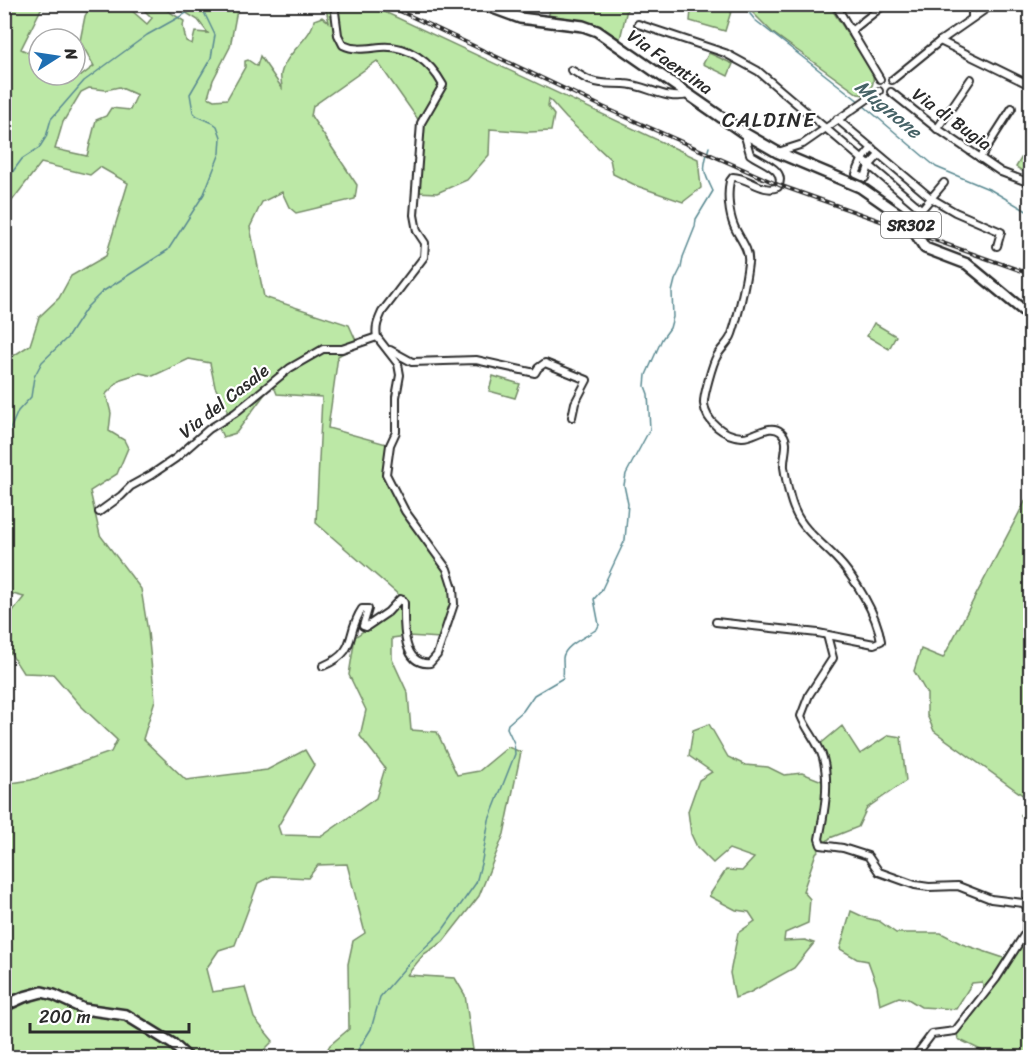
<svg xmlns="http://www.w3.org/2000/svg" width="1035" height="1062" font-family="Sriracha,sans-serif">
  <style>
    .green { fill: #bce8a6; stroke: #748a68; stroke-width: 1.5; fill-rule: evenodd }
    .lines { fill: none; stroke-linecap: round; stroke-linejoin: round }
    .stream { stroke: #598991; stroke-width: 1.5 }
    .street-casing { stroke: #2b2b2b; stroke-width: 10 }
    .secondary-casing { stroke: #2b2b2b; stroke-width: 14 }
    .primary-casing { stroke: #2b2b2b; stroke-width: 14 }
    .street { stroke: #fff; stroke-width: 6 }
    .secondary { stroke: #fff; stroke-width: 9 }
    .primary { stroke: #fff; stroke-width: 9 }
    .rail-casing { stroke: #2b2b2b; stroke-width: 4 }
    .rail { stroke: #fff; stroke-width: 1.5; stroke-dasharray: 4.5; stroke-linecap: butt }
    .labels { text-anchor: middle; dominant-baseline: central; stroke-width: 4.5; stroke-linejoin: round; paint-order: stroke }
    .shield { fill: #fff; stroke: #6b6b6b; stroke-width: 1.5 }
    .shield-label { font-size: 16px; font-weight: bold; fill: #2b2b2b }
    .street-label { font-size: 18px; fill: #2b2b2b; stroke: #fff }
    .water-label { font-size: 20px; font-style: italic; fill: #466266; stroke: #fff }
    .quarter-label { font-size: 21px; letter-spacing: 1.5px; fill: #2b2b2b; stroke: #fff }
  </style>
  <rect width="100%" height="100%" fill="#fff"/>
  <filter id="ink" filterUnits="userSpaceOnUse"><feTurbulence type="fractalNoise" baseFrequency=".0167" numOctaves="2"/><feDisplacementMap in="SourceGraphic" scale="12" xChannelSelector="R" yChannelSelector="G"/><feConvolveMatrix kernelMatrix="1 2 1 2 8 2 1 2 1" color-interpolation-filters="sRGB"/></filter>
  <g filter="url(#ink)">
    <g class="green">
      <path d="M5,5h127l-2,4 17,15 5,-6 -13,-13h20l25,16 -1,5 3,15 6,3 3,-12 13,1 -10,-13 -15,-9 4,-6h51l-8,42 -17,33 -5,17 6,3 13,-1 18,-32v-6l3,-1 9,6 3,-10 22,32c0,-4 -2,-10 -1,-14 5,-22 31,-36 33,-54l8,-3 7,5 -4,-17h45l328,154 3,29 -18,14 -46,-16 -24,-12 -3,-15 -44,-41 -17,-19 -1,8 6,8 -3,16 -22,1 -39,-3 -1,26 -22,25 -30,13 -21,-1 6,-67 -45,-64 -64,45 -2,10 46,69 -2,14 -59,14 -7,-6 -7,-15 -20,10 -12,25 14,70 85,28 9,20 -20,11 -10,72 62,17 -4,29 19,37 42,58 7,35 -13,34 -34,-2 -15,2v21l16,35 3,36 26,2 20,43 22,-4 29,-24 13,5 -17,82 -25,62 -36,46 -19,12 -17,21 48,3 10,17 9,62h-151l7,-12 19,-16 -1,-65 5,-23 12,-8 -18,-69 -29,1 -10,13 -36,-2 -14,7 -23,62 -16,5 -13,19 6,23 33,-5 9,31 19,23 -13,13 2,3h-257v-273l26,-4 80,-28 6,-12 -37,-35 -27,-31 -30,-1c-8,-13 -23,-32 -18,-48 3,-10 13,-20 19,-28l-19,-5v-220l8,-16 17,-11 9,-28 20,-19 12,-22 35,-20 22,-73 -28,-16 -10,8 -49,-12 -33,43 -3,2zM90,7l-5,9 -5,25 14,25 -13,10 -6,-3v2h-36v-17l-18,-9 20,-40zM119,87l18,8 -7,15 -19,-2 -5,8 -10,4 -9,36 -32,-7 8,-27 18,-30 8,-4 17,2zM189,359l21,4 5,24 12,22v6l-9,11 5,11 13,-4 34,-46 5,2 2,5 45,3 -6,126 85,74 -6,12 -40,28 -6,38 17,35 -6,26 25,32 -9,30 -54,38 -41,-1 -3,-9 36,-61 -9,-15 -38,20 -81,10 -43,-41 12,-39 -7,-68 -7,-43 -41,-54 -10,-44 27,-17 11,-26 -4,-8 -15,-9 2,-18 -5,-19 15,-15 19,-6 13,3z"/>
      <path d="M551,5h77l-8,34 -24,-15 -48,-6z"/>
      <path d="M658,5h75l-8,26 -35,-10 1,-11z"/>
      <path d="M745,5h84l43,66c3,11 1,16 -7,24l-7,-1 -85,-61z"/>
      <path d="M709,53l24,11 -5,12 -25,-12z"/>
      <path d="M1030,143v33l-14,-9z"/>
      <path d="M874,323l22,13 -7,13 -22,-13z"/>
      <path d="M493,376l27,8 -5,14 -26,-7z"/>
      <path d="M1030,492v338l-9,-15 7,-16 -94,-68 -7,-16v-21l-13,-23 7,-22 22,9z"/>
      <path d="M709,724l19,33 17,8 23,2 16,8 18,-2 20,8h5l-9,-35 24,-20 18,28 29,-19 12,2 5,44 -39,27 -9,19 -28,11 -14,15 -13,38 7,8 -2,24 -23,10 -1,8 21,-1 9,3 -20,25 -45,25 -14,5 -5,-25 8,-40 17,-12 -6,-9 -13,-2 -27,-14 17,-26 16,1 12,-13 -25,-9 -16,14 -16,-16 -6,-13 -3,-23 11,-31 13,-8 -23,-16 4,-26z"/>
      <path d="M851,911l15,7 13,3 17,12h45l21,11 42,14 17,-23 9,-1v123h-42l-1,-4 -29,-14 -1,-5 30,-38 -5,-14 -10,1 -16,26 -35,-2 -13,-8 -9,-2 -19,8 -3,-19 -9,-25 -11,-2 -17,-10z"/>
    </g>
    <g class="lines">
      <g class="stream">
        <path d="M742,4l13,16 105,82"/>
        <path d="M864,106l72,61 55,23 39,23"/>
        <path d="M4,178l7,-4 11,-15 17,-11 7,-11 5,-18 33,-38 63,-46 52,-29"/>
        <path d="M4,433l5,-1 9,-21 13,-14 3,-20 8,-15 25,-24 20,-31 15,-15 66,-42 36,-56 16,-41 1,-16 -4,-11 -4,-3 -16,-7 -4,-4 -3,-18 21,-36 4,-23 -15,-31"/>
        <path d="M353,1058l18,-29 9,-32 30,-35 32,-31 34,-48 6,-23 7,-40 26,-66 -1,-11 -7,-15 1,-4 15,-13 11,-16 29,-17c1,-8 0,-13 0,-20 1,-13 25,-22 34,-29l2,-4 -5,-26 7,-8 24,-51 3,-36 -4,-19 2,-11 24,-45 -2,-35 -3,-8 1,-11 16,-36 8,-11 3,-11 -1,-25 3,-12 6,-12 2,-11 12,-30 1,-8 17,-28c-10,-20 -11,-21 -4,-44"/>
      </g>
      <g class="street-casing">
        <g id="street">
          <path d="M835,4l45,75"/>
          <path d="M972,18v-14"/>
          <path d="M638,24l87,29 33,18 163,138"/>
          <path d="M851,31l34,-27"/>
          <path d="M940,41l90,44"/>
          <path d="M571,70c7,3 13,9 21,11 11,4 21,2 32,3 23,1 41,17 64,11"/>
          <path d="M892,80l48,-39 53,-37"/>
          <path d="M891,92l44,35 66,45 29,11"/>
          <path d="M837,119l94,79 24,14 46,20 -4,14"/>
          <path d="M937,129l34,-50"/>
          <path d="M872,148l-10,12 -6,14 9,4 4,-12 10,-11"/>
          <path d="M778,152l25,-8 76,-53"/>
          <path d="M980,158l32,-50"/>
          <path d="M910,223l34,-40"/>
          <path d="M390,350l22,12 64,-2 59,13 3,-5 7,-5 42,17 -12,23 -3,14"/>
          <path d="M99,512l22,-16 10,-10 20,-11 25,-17 33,-29 26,-16 55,-45 33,-19h19l35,-12"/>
          <path d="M716,622l102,11 56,11 7,-3c-4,-27 -26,-63 -45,-83 -14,-15 -33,-28 -41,-47 -6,-13 -9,-31 -11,-44 -1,-12 7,-26 -3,-35 -12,-10 -27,6 -39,5 -18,-1 -36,-15 -38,-33 -1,-7 9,-42 13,-48 4,-8 12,-13 15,-22 6,-17 14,-53 16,-71 2,-14 -9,-25 -14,-37 -5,-12 -7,-32 -4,-45l3,-4c15,0 30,17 45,10 9,-18 -16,-24 -28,-33l-6,-21"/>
          <path d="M827,635l6,23 -24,37 -8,21c6,15 18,27 22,42 7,26 1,56 -4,81l2,6 22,3 25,8 11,16 36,13 14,2 29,-1 33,13 32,4 4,4 -1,25 -30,47 -41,52 -23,3 -18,24"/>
          <path d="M323,666c36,-15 22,-32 39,-57h6l-5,17 3,1 22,-15 12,-13 3,1 1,3c0,19 -3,63 26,60l7,-8 17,-51 -1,-16 -6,-19 -42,-58 -19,-37 4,-29 6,-13v-35l4,-22 -2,-11 -21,-27c-2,-10 1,-16 5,-25l42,-55 1,-14 -8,-12 -3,-16 7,-92 22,-38c-13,-24 -35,-40 -62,-38 -13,1 -26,4 -38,-2l-5,-10 -4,-31"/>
        </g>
      </g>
      <g class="secondary-casing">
        <path id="secondary" d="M4,1006l20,-9 18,-5 12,3 30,14 42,6 47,29 15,14"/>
      </g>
      <g class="primary-casing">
        <path id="primary" d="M482,4l38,14 63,8 14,5 147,102 33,19 83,35 46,32 19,29 42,16 63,52"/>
      </g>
      <use href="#street" class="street"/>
      <use href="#secondary" class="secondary"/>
      <use href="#primary" class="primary"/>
      <g class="rail-casing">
        <path id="rail" d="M385,4l218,103 176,78 251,89"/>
      </g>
      <use href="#rail" class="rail"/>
    </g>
  </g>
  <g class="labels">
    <rect class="shield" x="881" y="212" width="60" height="26" rx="4.5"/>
    <g class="shield-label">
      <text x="911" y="225">SR302</text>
    </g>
    <g class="street-label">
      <text transform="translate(670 62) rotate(35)">Via Faentina</text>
      <text transform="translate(952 119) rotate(36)">Via di Bugia</text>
      <text transform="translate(224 401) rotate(-38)">Via del Casale</text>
    </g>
    <g class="water-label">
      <text transform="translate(888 109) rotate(40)">Mugnone</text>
    </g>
    <g class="quarter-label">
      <text x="769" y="120">CALDINE</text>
    </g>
  </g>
  <rect width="1035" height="1062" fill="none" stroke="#fff" stroke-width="24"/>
  <rect x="12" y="12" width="1011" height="1038" fill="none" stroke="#2b2b2b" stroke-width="2" filter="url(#ink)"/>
  <g transform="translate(57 57) rotate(78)"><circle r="28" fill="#ffffff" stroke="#aaaaaa" stroke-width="1.5"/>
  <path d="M0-4.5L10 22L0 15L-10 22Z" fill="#1f6fb2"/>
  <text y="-9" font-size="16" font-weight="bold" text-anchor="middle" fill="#2b2b2b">N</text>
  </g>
  <path d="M30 1023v9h159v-9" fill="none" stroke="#2b2b2b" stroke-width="3"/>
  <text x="39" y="1023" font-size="18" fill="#2b2b2b" stroke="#ffffff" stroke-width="4.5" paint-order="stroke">200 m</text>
</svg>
